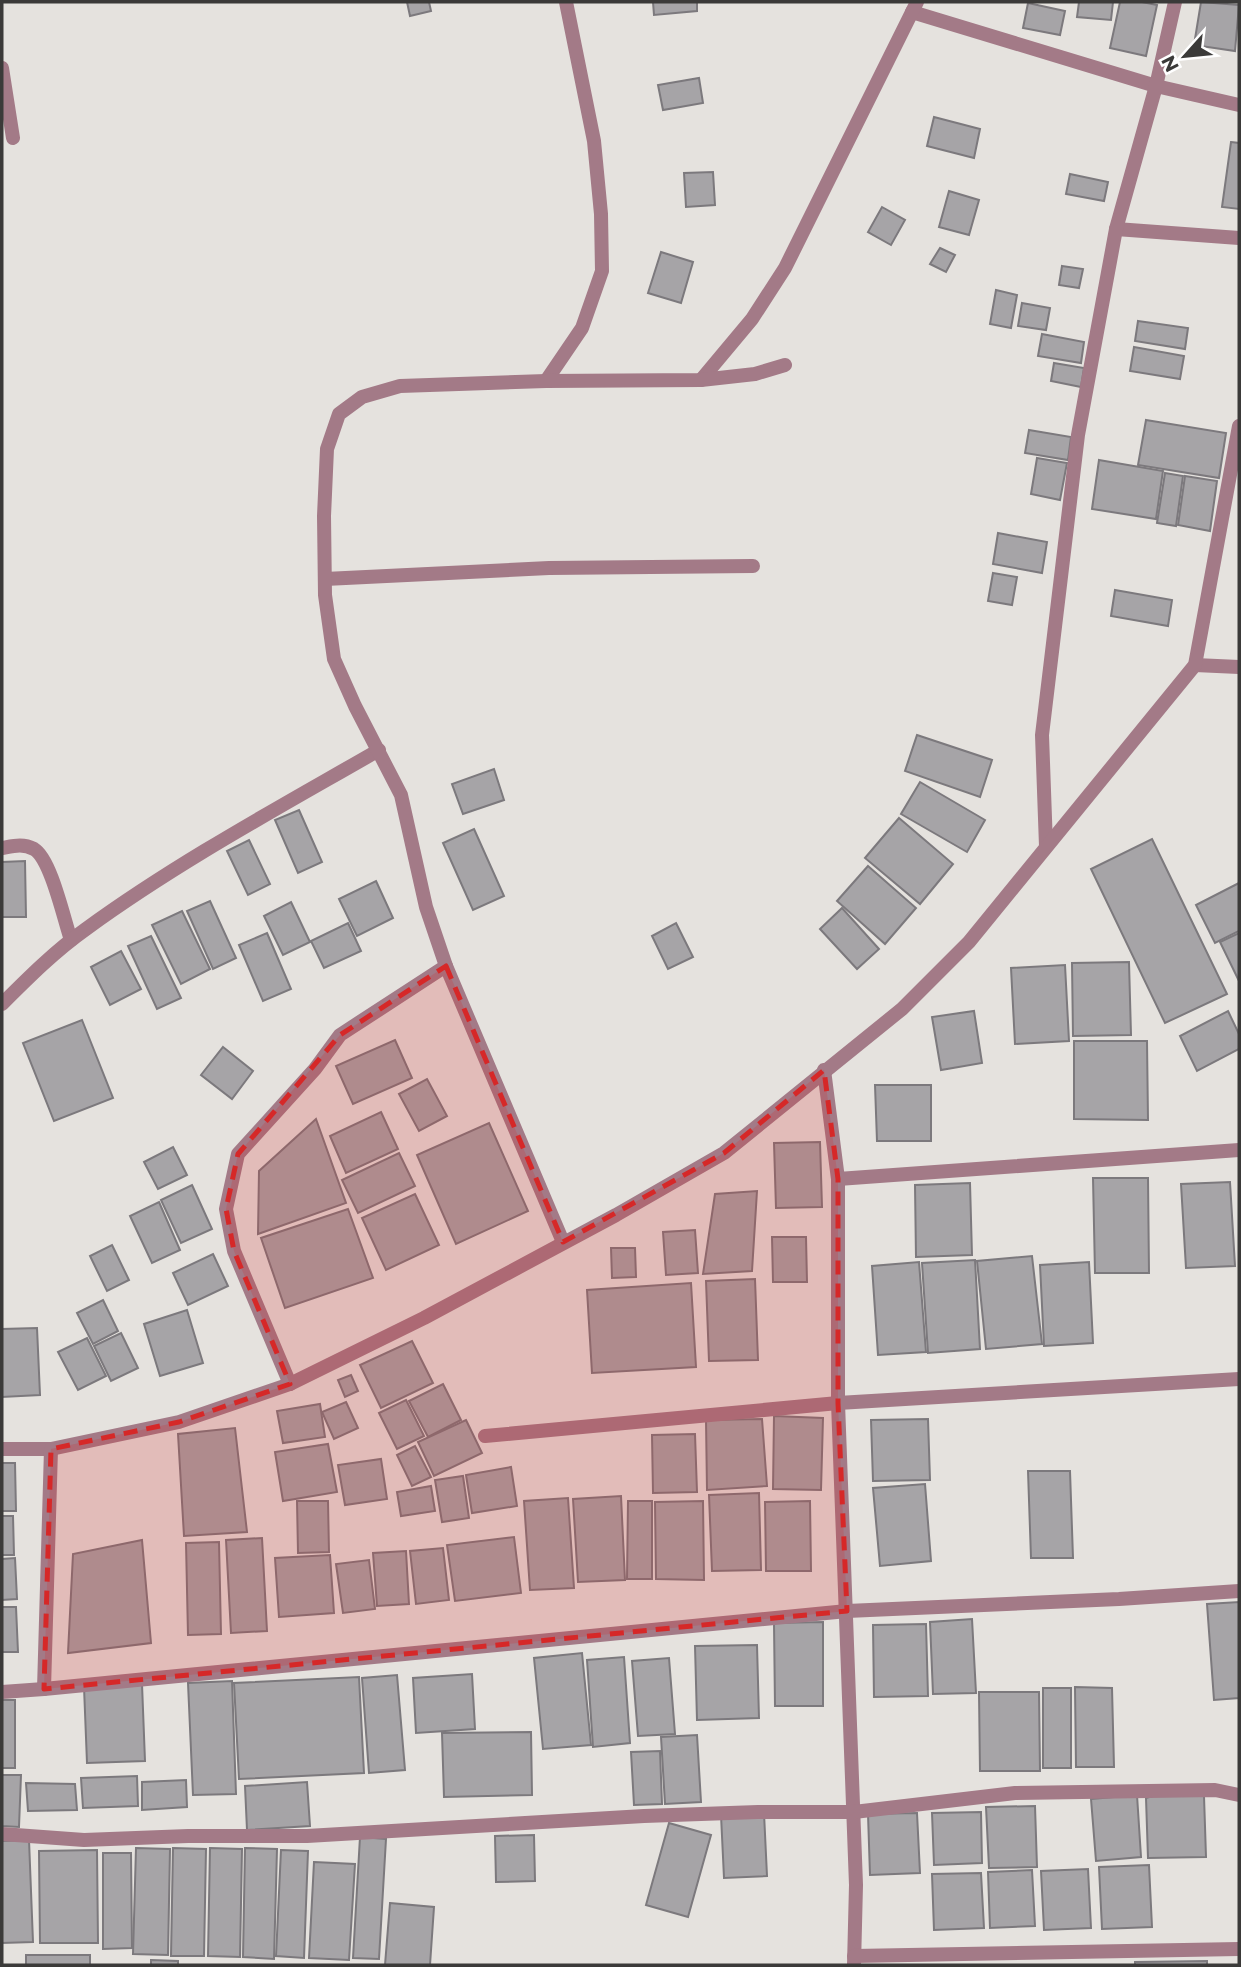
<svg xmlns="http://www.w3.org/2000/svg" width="1241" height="1967" font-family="Montserrat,sans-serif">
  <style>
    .building { fill: #a6a4a7; stroke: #7c797d; stroke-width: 2 }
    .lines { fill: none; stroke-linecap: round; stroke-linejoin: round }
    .street { stroke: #a37a87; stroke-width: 14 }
    .marked { fill: #d62828; fill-opacity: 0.2; stroke: #d62828; stroke-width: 5; stroke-dasharray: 14 9; stroke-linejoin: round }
  </style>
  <rect width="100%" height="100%" fill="#e5e2de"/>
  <g class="building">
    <path d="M407,2h22l2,9 -21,5z"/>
    <path d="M653,2h44v9l-43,4z"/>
    <path d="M1079,2h34l-2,18 -34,-3z"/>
    <path d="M1120,2h22l15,3 -11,51 -36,-8z"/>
    <path d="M1201,2l38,3 -4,46 -41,-6z"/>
    <path d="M1028,3l37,8 -5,24 -37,-7z"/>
    <path d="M699,78l4,25 -40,7 -5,-25z"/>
    <path d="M934,117l46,12 -6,29 -47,-12z"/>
    <path d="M1231,142l8,1v66l-17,-2z"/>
    <path d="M713,172l2,33 -29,2 -2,-34z"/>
    <path d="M1070,174l38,8 -4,19 -38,-7z"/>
    <path d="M949,191l30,9 -10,35 -30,-8z"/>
    <path d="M882,207l23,13 -14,25 -23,-13z"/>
    <path d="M940,248l15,7 -9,17 -16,-8z"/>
    <path d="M661,252l32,10 -12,41 -33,-10z"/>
    <path d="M1062,266l21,3 -4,19 -20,-3z"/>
    <path d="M996,290l21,5 -6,33 -21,-4z"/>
    <path d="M1022,303l28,5 -4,22 -28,-4z"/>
    <path d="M1138,321l50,7 -3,21 -50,-8z"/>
    <path d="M1042,334l42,8 -3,21 -43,-7z"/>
    <path d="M1134,347l50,9 -4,23 -50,-8z"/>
    <path d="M1054,363l30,5 -3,19 -30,-6z"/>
    <path d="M1146,420l80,13 -7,45 -81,-13z"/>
    <path d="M1029,430l42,7 -3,23 -43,-7z"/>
    <path d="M1037,458l30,5 -7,37 -29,-6z"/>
    <path d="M1099,460l64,11 -7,48 -64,-10z"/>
    <path d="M1165,473l18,3 -7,50 -19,-3z"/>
    <path d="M1185,476l32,5 -7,50 -32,-6z"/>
    <path d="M998,533l49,9 -5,31 -49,-9z"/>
    <path d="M993,573l24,4 -5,28 -24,-4z"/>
    <path d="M1115,590l57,10 -4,26 -57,-10z"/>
    <path d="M917,735l75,25 -12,37 -75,-26z"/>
    <path d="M494,769l10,31 -41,14 -11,-30z"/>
    <path d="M920,782l65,38 -18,32 -66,-38z"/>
    <path d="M299,810l23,52 -24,11 -23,-53z"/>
    <path d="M899,818l54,46 -33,40 -55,-46z"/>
    <path d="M474,829l30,67 -31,14 -30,-67z"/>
    <path d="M1152,839l75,155 -62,29 -74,-154z"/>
    <path d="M249,840l21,44 -22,11 -21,-44z"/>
    <path d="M25,861l1,56h-24v-55z"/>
    <path d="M868,866l48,42 -31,36 -48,-43z"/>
    <path d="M376,881l17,37 -36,18 -18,-37z"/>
    <path d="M1239,883v48l-24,12 -19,-38z"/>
    <path d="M210,901l26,57 -23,11 -26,-58z"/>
    <path d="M291,902l19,40 -27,13 -19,-39z"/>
    <path d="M842,908l37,41 -22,20 -37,-40z"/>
    <path d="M182,911l28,58 -29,15 -29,-59z"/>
    <path d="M348,923l13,28 -37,17 -13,-27z"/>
    <path d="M676,923l17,34 -25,12 -16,-33z"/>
    <path d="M267,933l24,56 -28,12 -24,-56z"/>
    <path d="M1239,933v48l-19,-39z"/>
    <path d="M151,936l30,62 -24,11 -29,-63z"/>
    <path d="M121,951l20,38 -31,16 -19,-38z"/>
    <path d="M1129,962l2,73 -58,1 -1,-73z"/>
    <path d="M1065,965l4,76 -54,3 -4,-76z"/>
    <path d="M974,1011l8,52 -41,7 -9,-53z"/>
    <path d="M1228,1011l11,23v15l-42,22 -17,-35z"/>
    <path d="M82,1020l31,78 -59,23 -31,-78z"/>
    <path d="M395,1040l17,38 -59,26 -17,-38z"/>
    <path d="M1074,1041h73l1,79 -74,-1z"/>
    <path d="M223,1047l30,24 -21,28 -31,-24z"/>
    <path d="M427,1079l20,37 -28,15 -20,-37z"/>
    <path d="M875,1085h56v56h-54z"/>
    <path d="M381,1112l17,37 -52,24 -16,-37z"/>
    <path d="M316,1119l30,84 -88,31 1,-63z"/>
    <path d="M489,1123l39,88 -72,33 -39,-89z"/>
    <path d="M820,1142l2,65 -46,1 -2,-65z"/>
    <path d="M173,1147l14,28 -29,14 -14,-27z"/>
    <path d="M399,1153l16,33 -57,27 -16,-33z"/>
    <path d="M1093,1178h55l1,95h-54z"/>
    <path d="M1230,1182l5,84 -49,2 -5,-84z"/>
    <path d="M970,1183l2,72 -56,2 -1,-72z"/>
    <path d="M192,1185l20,44 -31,14 -20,-43z"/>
    <path d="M757,1191l-5,80 -49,3 12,-80z"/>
    <path d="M415,1194l24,51 -53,25 -24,-52z"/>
    <path d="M159,1202l21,48 -28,13 -22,-47z"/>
    <path d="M348,1209l25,69 -88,30 -24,-70z"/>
    <path d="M695,1230l3,43 -32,2 -3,-43z"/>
    <path d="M772,1237h34l1,45h-34z"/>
    <path d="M112,1245l17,35 -22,11 -17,-35z"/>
    <path d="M611,1248h24l1,29 -24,1z"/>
    <path d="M213,1254l15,32 -40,19 -15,-32z"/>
    <path d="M1032,1256l10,88 -56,5 -9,-88z"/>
    <path d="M975,1260l5,89 -52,4 -6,-90z"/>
    <path d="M919,1262l7,90 -48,3 -6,-89z"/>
    <path d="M1089,1262l4,81 -49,3 -4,-81z"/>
    <path d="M755,1279l3,81 -49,1 -3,-80z"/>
    <path d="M691,1283l5,84 -104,6 -5,-83z"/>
    <path d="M103,1300l15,31 -25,13 -16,-31z"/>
    <path d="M187,1310l16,53 -43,13 -16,-52z"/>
    <path d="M37,1328l3,67 -38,2v-68z"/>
    <path d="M121,1333l17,35 -27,13 -17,-35z"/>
    <path d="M87,1338l19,38 -28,14 -20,-38z"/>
    <path d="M412,1341l21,42 -52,25 -21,-43z"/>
    <path d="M351,1375l7,16 -13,6 -7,-17z"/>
    <path d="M443,1384l18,36 -33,17 -19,-36z"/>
    <path d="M406,1400l18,36 -27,13 -18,-36z"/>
    <path d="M346,1402l12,26 -24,11 -12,-27z"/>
    <path d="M320,1404l5,33 -42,6 -6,-32z"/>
    <path d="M774,1416l49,2 -2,72 -48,-1z"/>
    <path d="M762,1419l5,67 -60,4 -1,-70z"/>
    <path d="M928,1419l2,61 -57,1 -2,-61z"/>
    <path d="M466,1420l16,33 -48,23 -16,-34z"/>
    <path d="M235,1428l12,104 -63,4 -6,-102z"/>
    <path d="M695,1434l2,58 -44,1 -1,-58z"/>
    <path d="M328,1444l9,48 -54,9 -8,-49z"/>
    <path d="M415,1446l16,31 -19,9 -15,-31z"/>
    <path d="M381,1459l6,40 -42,6 -7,-40z"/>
    <path d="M2,1463h13l1,48h-14z"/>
    <path d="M511,1467l6,39 -45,7 -6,-38z"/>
    <path d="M1028,1471h42l3,87h-42z"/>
    <path d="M463,1476l6,42 -27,4 -7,-42z"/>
    <path d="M925,1484l6,77 -51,5 -7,-78z"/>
    <path d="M431,1486l4,25 -34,5 -4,-24z"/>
    <path d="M759,1493l2,77 -49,1 -3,-76z"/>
    <path d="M621,1496l4,84 -47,2 -5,-83z"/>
    <path d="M568,1498l6,90 -44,2 -6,-89z"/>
    <path d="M297,1501h31l1,51 -31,1z"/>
    <path d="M628,1501h24v78h-25z"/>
    <path d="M703,1501l1,79 -48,-1 -1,-77z"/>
    <path d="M810,1501l1,70h-45l-1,-69z"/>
    <path d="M2,1516h11l1,39h-12z"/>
    <path d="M514,1537l7,56 -66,8 -8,-56z"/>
    <path d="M262,1538l5,93 -36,2 -5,-93z"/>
    <path d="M142,1540l9,103 -83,10 5,-99z"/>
    <path d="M219,1542l2,92 -33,1 -2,-92z"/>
    <path d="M443,1548l6,52 -33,4 -6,-53z"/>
    <path d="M406,1551l3,53 -32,2 -4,-53z"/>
    <path d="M330,1555l4,58 -55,4 -4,-59z"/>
    <path d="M15,1558l2,41 -15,1v-41z"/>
    <path d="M369,1560l6,49 -32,4 -7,-49z"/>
    <path d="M1239,1602v96l-25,2 -7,-96z"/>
    <path d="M2,1607h14l2,45h-16z"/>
    <path d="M972,1619l4,74 -43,1 -3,-72z"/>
    <path d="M823,1622v84h-48l-1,-83z"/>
    <path d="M926,1624l2,72 -54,1 -1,-72z"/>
    <path d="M757,1645l2,73 -62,2 -2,-74z"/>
    <path d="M582,1653l9,92 -48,4 -9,-91z"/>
    <path d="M624,1657l6,86 -37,4 -6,-87z"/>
    <path d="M669,1658l6,76 -37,2 -6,-75z"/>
    <path d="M472,1674l3,55 -59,4 -3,-55z"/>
    <path d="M397,1675l8,95 -36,3 -7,-95z"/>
    <path d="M359,1677l5,96 -125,6 -5,-96z"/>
    <path d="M232,1681l4,113 -43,1 -5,-112z"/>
    <path d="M142,1684l3,77 -58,2 -3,-76z"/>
    <path d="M1075,1687l37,1 2,79h-38z"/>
    <rect x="1043" y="1688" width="28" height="80"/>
    <path d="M979,1692h60l1,79h-60z"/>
    <rect x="2" y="1700" width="13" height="68"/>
    <path d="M531,1732l1,63 -88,2 -2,-64z"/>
    <path d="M697,1735l4,67 -36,2 -4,-67z"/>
    <path d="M660,1751l2,53 -28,1 -3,-53z"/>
    <path d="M2,1775h19l-2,52 -17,-1z"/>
    <path d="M137,1776l1,30 -55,2 -2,-30z"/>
    <path d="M186,1780l1,27 -45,3v-28z"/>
    <path d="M307,1782l3,44 -63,4 -2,-44z"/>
    <path d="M26,1783l49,1 2,26 -49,1z"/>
    <path d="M1170,1791l34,5 2,61 -58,1 -2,-60z"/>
    <path d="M1137,1795l4,62 -45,4 -5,-62z"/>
    <path d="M1035,1806l2,61 -48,1 -3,-61z"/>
    <path d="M981,1812l1,51 -48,2 -2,-52z"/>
    <path d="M764,1813l3,63 -43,2 -3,-63z"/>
    <path d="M917,1813l3,60 -50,2 -2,-61z"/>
    <path d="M669,1823l42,12 -23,82 -42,-12z"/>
    <path d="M534,1835l1,46 -39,1 -1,-46z"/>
    <path d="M360,1837l26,2 -7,120 -26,-1z"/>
    <path d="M29,1840l4,102 -31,1v-102z"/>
    <path d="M136,1848l34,1 -2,106 -35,-1z"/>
    <path d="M173,1848l33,1 -2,107h-33z"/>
    <path d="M210,1848l32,1 -2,108 -32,-1z"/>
    <path d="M245,1848l32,1 -3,110 -31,-2z"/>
    <path d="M97,1850l1,93h-58l-1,-92z"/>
    <path d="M281,1850l27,1 -4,107 -28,-2z"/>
    <path d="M103,1853h28l1,95 -29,1z"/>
    <path d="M314,1862l41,2 -6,96 -40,-2z"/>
    <path d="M1149,1865l3,62 -50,2 -3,-62z"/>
    <path d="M1088,1869l3,59 -47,2 -3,-59z"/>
    <path d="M1032,1870l3,56 -45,2 -2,-56z"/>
    <path d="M981,1873l3,55 -50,2 -2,-56z"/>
    <path d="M390,1903l44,4 -4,58h-45z"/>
    <rect x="26" y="1955" width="64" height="10"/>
    <path d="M151,1960l27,1v4h-27z"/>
    <path d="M1207,1961v4h-72v-3z"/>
  </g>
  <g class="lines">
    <g class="street">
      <path d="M912,12l244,74 83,19"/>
      <path d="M2,68l11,70"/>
      <path d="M1116,229l123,9"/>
      <path d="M701,380l51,-61 33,-51 132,-266"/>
      <path d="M546,381l36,-53 20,-57 -1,-57 -7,-73 -28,-139"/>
      <path d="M325,579l224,-11 204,-2"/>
      <path d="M1195,665l44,2"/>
      <path d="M1046,846l-4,-111 36,-300 38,-206 40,-143 19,-84"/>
      <path d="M2,848c11,-2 21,-5 32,1 17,10 30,71 37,91"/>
      <path d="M446,966l117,276"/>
      <path d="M2,1004c27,-27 53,-53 84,-75 92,-67 194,-122 293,-179"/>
      <path d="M824,1070l14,109v224l18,482 -2,80"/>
      <path d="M838,1179l401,-29"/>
      <path d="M290,1384l-56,-133 -8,-42 12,-55 77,-85 25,-34 106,-69 -20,-59 -25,-112 -46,-89 -21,-47 -9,-64 -1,-79 3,-67 12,-35 23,-17 38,-11 146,-5 155,-1 54,-6 30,-9"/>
      <path d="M485,1436l353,-33 401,-24"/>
      <path d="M2,1449h49l128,-27 111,-38 134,-66 192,-103 108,-62 178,-144 67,-67 226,-277 44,-239"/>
      <path d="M44,1689l7,-240"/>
      <path d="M2,1692l42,-3 803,-78 272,-12 120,-8"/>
      <path d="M2,1834l82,6 104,-4h119l337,-20 114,-4h96l161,-19 200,-3 24,5"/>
      <path d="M854,1956l385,-7"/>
    </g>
  </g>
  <path class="marked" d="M446,966l117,276 161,-89 100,-83 14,109v224l9,208 -803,78 7,-240 128,-27 111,-38 -56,-133 -8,-42 12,-55 102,-119z"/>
  <rect width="1241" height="1967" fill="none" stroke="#3b3a39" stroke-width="7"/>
  <g transform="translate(1185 56) rotate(243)" stroke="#ffffff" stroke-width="5" paint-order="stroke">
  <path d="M0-5L12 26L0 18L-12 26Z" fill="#3b3a39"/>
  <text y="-10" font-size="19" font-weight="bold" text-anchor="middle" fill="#3b3a39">N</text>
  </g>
</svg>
